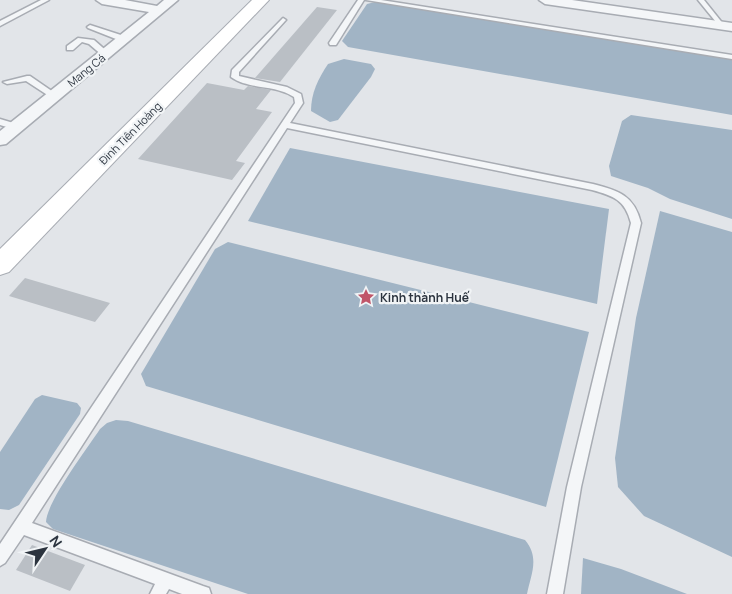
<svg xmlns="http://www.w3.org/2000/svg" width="732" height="594" font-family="Manrope,sans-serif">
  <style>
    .water { fill: #a1b4c5 }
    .building { fill: #babfc5 }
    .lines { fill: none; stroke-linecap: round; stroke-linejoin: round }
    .service-casing { stroke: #a8acb3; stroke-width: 3 }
    .minor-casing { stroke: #a8acb3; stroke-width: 3 }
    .secondary-casing { stroke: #a8acb3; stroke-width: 2 }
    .service { fill: #f4f6f8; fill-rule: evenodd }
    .minor { fill: #f4f6f8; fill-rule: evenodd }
    .secondary { fill: #fff; fill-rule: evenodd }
    .labels { text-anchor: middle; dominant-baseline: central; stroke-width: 4.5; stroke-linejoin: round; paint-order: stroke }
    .far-street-label { font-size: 11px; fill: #2c343f; stroke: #f1f4f6 }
    .poi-label { font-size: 12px; font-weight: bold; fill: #2c343f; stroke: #f1f4f6; text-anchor: start }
  </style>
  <rect width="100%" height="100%" fill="#e2e5e9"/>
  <g class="water">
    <path d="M375,2l357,56v57l-384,-68 -6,-6 25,-37z"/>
    <path d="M344,59l27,5 4,5 -4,8 -33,43 -8,2 -19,-11c0,-18 7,-32 17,-47z"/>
    <path d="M631,115l101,15v89l-62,-20 -22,-11 -37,-12 -2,-10 13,-45z"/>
    <path d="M290,148l319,61 -12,95 -349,-83z"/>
    <path d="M660,211l72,21v325l-88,-41 -26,-29 -3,-29 21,-140z"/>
    <path d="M228,242l361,90 -43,175 -400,-121 -5,-12 74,-125z"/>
    <path d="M42,395l35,8 4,5 -1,6 -61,91 -10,5 -9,-1v-57l35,-53z"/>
    <path d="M116,420l12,1 397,119c15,18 6,34 2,54h-279l-195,-65 -7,-7c1,-21 41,-73 54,-93l7,-6z"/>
    <path d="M583,558l38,11 66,25h-106z"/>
  </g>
  <g class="building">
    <path d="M317,7l20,3 -57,72 -25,-4z"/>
    <path d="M207,83l37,7 4,-4 23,4 -15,19 16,3 -36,49 9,2 -13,17 -94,-21z"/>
    <path d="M25,278l85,25 -15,19 -86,-26z"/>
    <path d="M32,545l53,20 -15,26 -54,-21z"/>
  </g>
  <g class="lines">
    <g class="service-casing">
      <g id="service">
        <path d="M41,0h8l-49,26v-5z"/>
        <path d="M358,0h6l-28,45h-6l-1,-2z"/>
        <path d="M366,0h15l351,55v4z"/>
        <path d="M698,0h6l20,25v2h-4z"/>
        <path d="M283,18l3,2 -1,1 -46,51v4l48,11 14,7 2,9 -13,20 303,61c26,7 41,11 48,39l-60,264 -18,107h-16l20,-107 64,-264c-6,-23 -17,-27 -39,-33l-305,-62 -255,395 171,63 6,2 2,6h-29l-13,-5 -3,5h-16l5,-10 -131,-49 -19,28 -5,3v-22l295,-441 -1,-6c-19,-13 -45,-7 -63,-20l1,-7z"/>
        <path d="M90,25l37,12 1,2 -7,2 -33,-13 -1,-1z"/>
        <path d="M78,38l16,2 16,14 -7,2 -14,-12 -7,-2 -9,8h-6v-4z"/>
        <path d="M27,76h3l29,20 -7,2 -26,-17 -19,3 -4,-2z"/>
        <path d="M0,119l20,6 1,2 -4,3 -17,-5z"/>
      </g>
    </g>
    <g class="minor-casing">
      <g id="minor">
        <path d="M96,0h29l32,6 7,-6h14l-172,144 -6,1v-14l149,-119 -47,-8z"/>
        <path d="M539,0h33l160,23v8l-187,-27z"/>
      </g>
    </g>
    <g class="secondary-casing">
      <path id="secondary" d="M252,0h17l-260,272 -9,3v-26z"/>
    </g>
    <use href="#service" class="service"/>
    <use href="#minor" class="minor"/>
    <use href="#secondary" class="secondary"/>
  </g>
  <defs>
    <g id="sight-bare" transform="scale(1.35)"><path d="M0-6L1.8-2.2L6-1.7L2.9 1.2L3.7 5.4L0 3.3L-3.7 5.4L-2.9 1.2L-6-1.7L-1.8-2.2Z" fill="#c05569" stroke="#f1f4f6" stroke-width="2.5" paint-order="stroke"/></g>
  </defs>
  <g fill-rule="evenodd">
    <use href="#sight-bare" x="366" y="297"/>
  </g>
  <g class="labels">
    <g class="far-street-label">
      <text transform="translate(86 70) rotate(-39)">Mang Cá</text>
      <text transform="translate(130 133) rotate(-45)">Đinh Tiên Hoàng</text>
    </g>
    <g class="poi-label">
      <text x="380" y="297">Kinh thành Huế</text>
    </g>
  </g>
  <g transform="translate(45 549) rotate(55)" stroke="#f1f4f6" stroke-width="4" paint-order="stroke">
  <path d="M0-4L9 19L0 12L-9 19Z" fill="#2c343f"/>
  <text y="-8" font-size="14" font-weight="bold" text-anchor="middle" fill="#2c343f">N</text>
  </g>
</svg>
